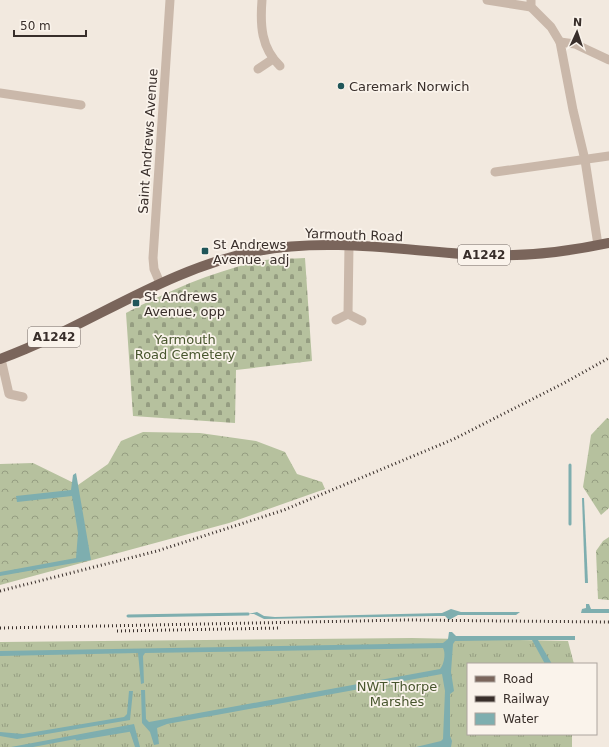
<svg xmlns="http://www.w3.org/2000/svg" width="609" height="747" font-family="'DejaVu Sans',sans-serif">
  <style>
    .grass { fill: url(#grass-tufts) }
    .forest { fill: url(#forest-crowns) }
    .cemetery { fill: url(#cemetery-stones) }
    .water { fill: #7eaeaf }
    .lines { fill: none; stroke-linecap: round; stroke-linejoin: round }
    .stream { stroke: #7eaeaf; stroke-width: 3 }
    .minor { stroke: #cab8aa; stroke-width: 9 }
    .primary { stroke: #7a655b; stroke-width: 10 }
    .rail { stroke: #382e2a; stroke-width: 3; stroke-dasharray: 1 3; stroke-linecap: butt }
    .poi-dot { fill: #205659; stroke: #faf3eb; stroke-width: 1.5 }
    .labels { text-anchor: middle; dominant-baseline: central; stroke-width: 3.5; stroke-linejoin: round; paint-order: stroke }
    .shield { fill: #faf3eb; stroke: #726964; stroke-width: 1 }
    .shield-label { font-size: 12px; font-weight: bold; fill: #382e2a }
    .poi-label { font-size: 13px; fill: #382e2a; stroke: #faf3eb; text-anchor: start }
    .street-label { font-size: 13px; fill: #382e2a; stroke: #faf3eb }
    .park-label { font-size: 13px; fill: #48562e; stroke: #faf3eb }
  </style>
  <defs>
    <pattern id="grass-tufts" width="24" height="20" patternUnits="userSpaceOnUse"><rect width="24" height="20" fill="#b6c19e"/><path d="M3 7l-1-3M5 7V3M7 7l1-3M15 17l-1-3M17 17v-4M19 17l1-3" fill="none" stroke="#959d81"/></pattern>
    <pattern id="forest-crowns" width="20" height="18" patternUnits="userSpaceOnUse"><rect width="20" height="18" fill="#b6c19e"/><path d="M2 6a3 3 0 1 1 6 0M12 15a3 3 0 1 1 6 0" fill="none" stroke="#959d81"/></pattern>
    <pattern id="cemetery-stones" width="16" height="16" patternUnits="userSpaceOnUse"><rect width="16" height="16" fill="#b6c19e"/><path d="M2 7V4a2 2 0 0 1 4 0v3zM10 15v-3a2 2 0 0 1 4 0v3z" fill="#959d81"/></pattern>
  </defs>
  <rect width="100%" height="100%" fill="#f2e9df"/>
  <path class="grass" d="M412,638l156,3 6,23h-106v70h104v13h-572v-105z"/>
  <g class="forest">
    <path d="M607,418l2,1v89l-8,7 -18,-28 8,-52z"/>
    <path d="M143,432l57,1 56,8 29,11 12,22 25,8 3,7 -96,34 -229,62v-121l33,-1 45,22 30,-21 13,-23z"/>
    <path d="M609,537v63l-11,-1 -2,-48 7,-10z"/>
  </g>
  <path class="cemetery" d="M305,258l7,103 -76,9 -1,53 -102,-7 -7,-103c44,-23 90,-43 139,-53 13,-2 27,-1 40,-2z"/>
  <g class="water">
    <path d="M76,473l15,87 -91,16v-4l76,-14 2,-25 -6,-37 -55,6 -1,-6 55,-6 2,-15z"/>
    <path d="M582,498h2l4,85h-3z"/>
    <path d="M586,604h3l2,5h18v4h-28l1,-4 4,-1z"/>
    <path d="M451,609l10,3h59l-4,3h-58l-9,5 -4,-4h-9l-172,3 -10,-5h-6l9,-2 7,4 11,1 167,-4z"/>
    <path d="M449,632h3l4,4h119v4h-37l14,24h-7l-13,-24 -77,1 -2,3 -2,28 3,19 -4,3v42l2,5 -1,6h-35l25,-6 2,-2 2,-48 -3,-17 -275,50 -10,4 2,16 -5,1 -4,-13 -8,-9 -1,-33h4l1,29 3,3 291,-53c4,-4 6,-16 3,-21l-298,5 -2,3 1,27 -3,1 -3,-31 -138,3v-5l443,-8 5,-4z"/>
    <path d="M129,691h4l-3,29 -113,19 -17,-3v-4l23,2 101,-17 3,-3z"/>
    <path d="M134,724l6,23h-5l-6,-18 -96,18h-22z"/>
  </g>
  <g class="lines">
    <g class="stream">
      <path d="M570,524v-59"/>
      <path d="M128,616l120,-2"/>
      <path d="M77,739l54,-9 1,2"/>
    </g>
    <g class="minor">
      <path d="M262,0c-2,25 -1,48 18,66"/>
      <path d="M487,0l44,7"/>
      <path d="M531,0v7l20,20 9,15 13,68 12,50 13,85"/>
      <path d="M560,42l15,2 34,16"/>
      <path d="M258,69l15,-10"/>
      <path d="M0,93l81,12"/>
      <path d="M495,172l114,-16"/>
      <path d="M160,283l-6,-14 -1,-11 17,-258"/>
      <path d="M348,314l14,7"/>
      <path d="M336,320l12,-6 1,-69"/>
      <path d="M1,359l8,35 14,3"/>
    </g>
    <path class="primary" d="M0,359c88,-32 164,-90 257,-108 74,-14 148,0 222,4 43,2 88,-3 130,-12"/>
    <g class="rail">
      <path d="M0,591l157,-40 127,-41 170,-71 110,-56 45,-25"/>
      <path d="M0,628l407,-8 202,2"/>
      <path d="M117,631l164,-3"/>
    </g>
  </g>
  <g class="poi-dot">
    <circle cx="341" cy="86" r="4"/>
    <rect x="201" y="247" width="8" height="8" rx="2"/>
    <rect x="132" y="299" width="8" height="8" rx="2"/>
  </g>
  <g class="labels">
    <g class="shield">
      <rect x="458" y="245" width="52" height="20" rx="3"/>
      <rect x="28" y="327" width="52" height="20" rx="3"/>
    </g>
    <g class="shield-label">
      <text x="484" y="255">A1242</text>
      <text x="54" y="337">A1242</text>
    </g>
    <g class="poi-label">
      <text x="349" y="86">Caremark Norwich</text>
      <text x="213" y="244">St Andrews<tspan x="213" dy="15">Avenue, adj</tspan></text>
      <text x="144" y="296">St Andrews<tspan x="144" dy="15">Avenue, opp</tspan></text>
    </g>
    <g class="street-label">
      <text transform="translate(148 141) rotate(-86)">Saint Andrews Avenue</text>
      <text transform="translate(354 235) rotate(2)">Yarmouth Road</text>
    </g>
    <g class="park-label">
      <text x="185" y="339">Yarmouth<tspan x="185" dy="15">Road Cemetery</tspan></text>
      <text x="397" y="686">NWT Thorpe<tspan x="397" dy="15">Marshes</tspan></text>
    </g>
  </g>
  <rect x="467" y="663" width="130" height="72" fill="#faf3eb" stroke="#aca49e"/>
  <rect x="475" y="676" width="20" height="6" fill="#7a655b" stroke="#aca49e"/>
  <text x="503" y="683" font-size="12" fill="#382e2a">Road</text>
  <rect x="475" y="696" width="20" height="6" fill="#382e2a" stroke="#aca49e"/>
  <text x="503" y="703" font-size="12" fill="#382e2a">Railway</text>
  <rect x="475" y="713" width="20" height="12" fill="#7eaeaf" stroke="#aca49e"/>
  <text x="503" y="723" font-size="12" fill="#382e2a">Water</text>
  <g transform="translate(577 32) rotate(3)" stroke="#faf3eb" stroke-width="3" paint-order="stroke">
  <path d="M0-3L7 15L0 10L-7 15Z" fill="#382e2a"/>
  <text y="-6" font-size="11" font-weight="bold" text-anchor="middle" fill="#382e2a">N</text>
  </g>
  <path d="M14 30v6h72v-6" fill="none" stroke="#382e2a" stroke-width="2"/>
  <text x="20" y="30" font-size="12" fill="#382e2a" stroke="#faf3eb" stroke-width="3" paint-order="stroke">50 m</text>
</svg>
